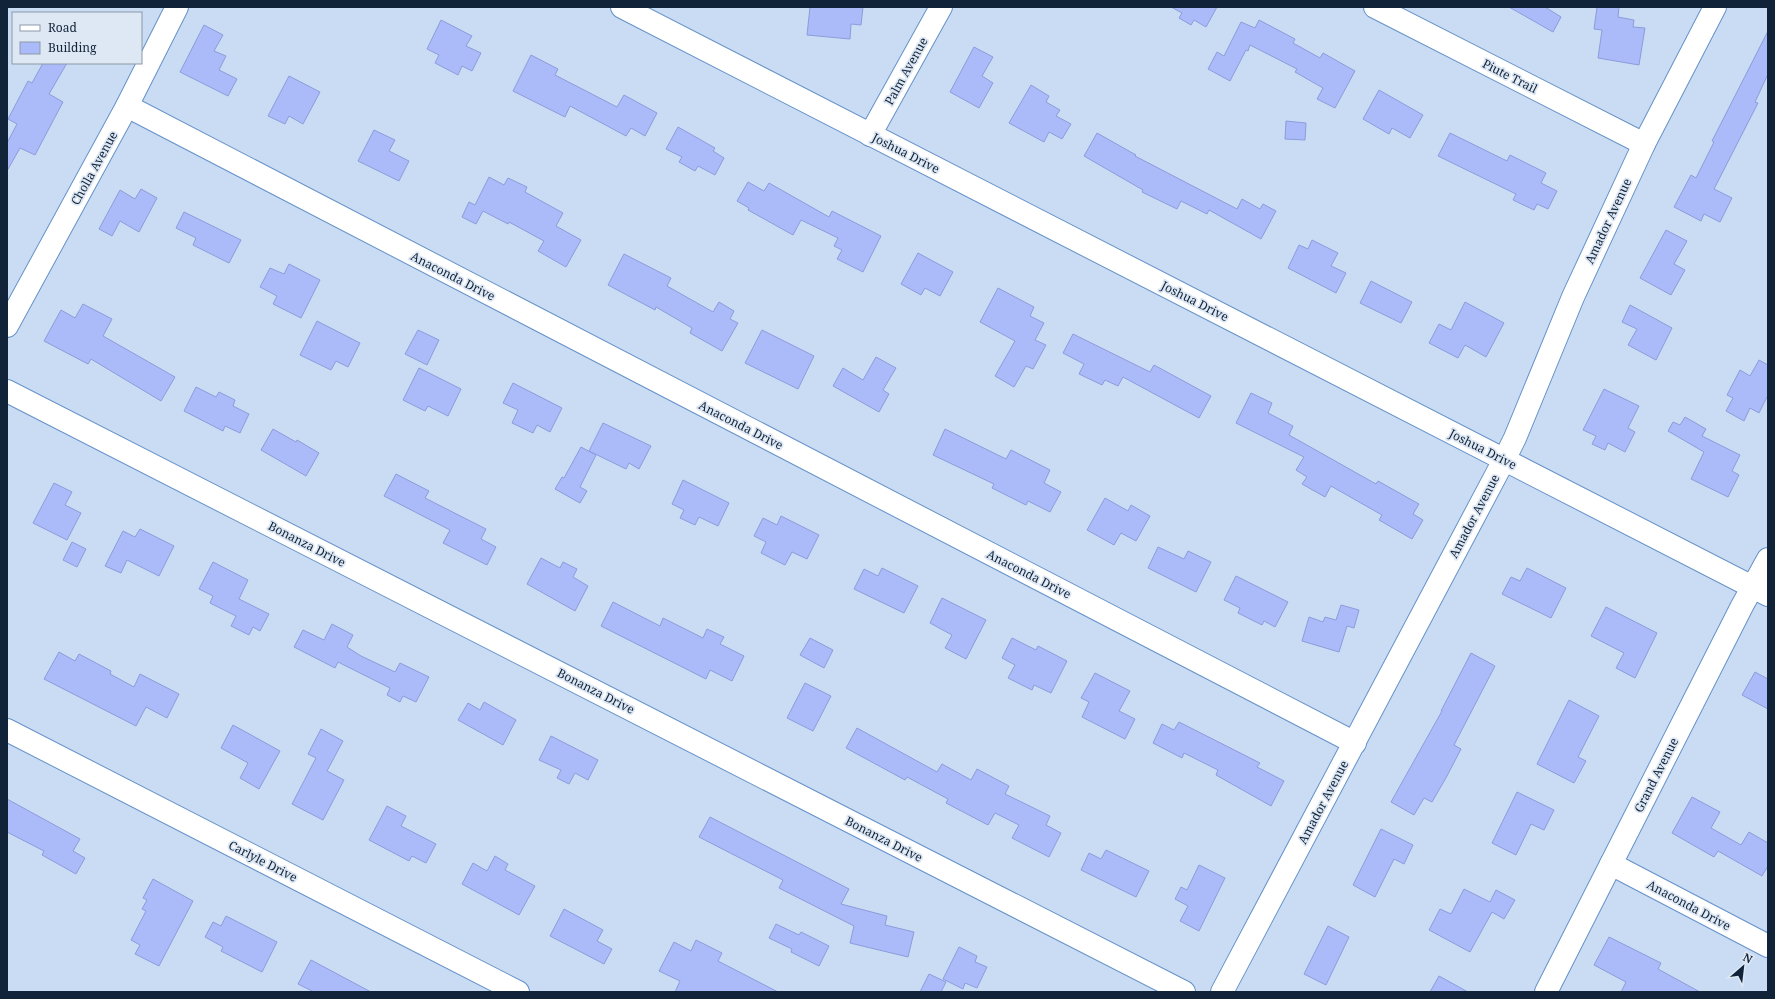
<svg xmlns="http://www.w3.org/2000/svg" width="1775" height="999" font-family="'Noto Serif',serif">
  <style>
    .building { fill: #abbbfa; stroke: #8c9cdb }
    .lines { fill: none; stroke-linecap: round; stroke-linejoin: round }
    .minor-casing { stroke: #6592c8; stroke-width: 24 }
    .minor { stroke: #fff; stroke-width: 22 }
    .labels { text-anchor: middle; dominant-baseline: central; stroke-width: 3.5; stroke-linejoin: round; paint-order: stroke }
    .street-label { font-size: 12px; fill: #112339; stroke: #dee8f4 }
  </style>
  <rect width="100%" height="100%" fill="#c9dcf3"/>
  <g class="building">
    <path d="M810,7h53l-2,18 -10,-1 -1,15 -43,-4z"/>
    <path d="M1171,7h46l-11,20 -12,-7 -3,5 -12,-7 3,-5z"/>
    <path d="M1509,7h36l16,10 -8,15z"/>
    <path d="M1597,7h22l-1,10 16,3 -1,7 12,1 -6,37 -41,-7 4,-28 -8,-1z"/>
    <path d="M441,20l31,16 -6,10 15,7 -9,18 -10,-5 -4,9 -23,-12 4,-8 -12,-6z"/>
    <path d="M1259,20l36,19 -2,4 27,15 3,-5 32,18 -20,37 -18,-9 6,-11 -28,-16 2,-3 -47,-24 -2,6 -2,-1 -16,31 -22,-12 9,-17 7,4 17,-34 14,6z"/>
    <path d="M204,25l19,10 -9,16 12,5 -7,14 18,9 -9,17 -48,-24z"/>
    <path d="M1768,31v43l-13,28 3,1 -44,86 18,9 -12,24 -16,-8 -3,7 -27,-14 17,-32 5,3 18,-36 -2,-1z"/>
    <path d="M974,47l19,10 -11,19 11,7 -14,25 -29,-16z"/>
    <path d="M531,55l27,14 -3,6 62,32 7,-12 33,18 -12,23 -14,-8 -5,8 -56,-30 -5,11 -52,-26z"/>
    <path d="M43,63h24l-18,31 14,8 -28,53 -15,-7 -13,23v-28l10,-19 -9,-5 20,-38 4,2z"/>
    <path d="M289,76l31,16 -17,32 -14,-8 -4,8 -17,-8z"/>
    <path d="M1031,85l18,11 -3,6 14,8 -4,6 15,8 -9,15 -13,-7 -5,10 -35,-19z"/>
    <path d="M1379,90l44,25 -13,23 -18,-10 -3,6 -26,-15z"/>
    <path d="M1286,121l20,2 -1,17 -20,-1z"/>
    <path d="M678,127l37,21 -2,3 11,7 -9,17 -17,-9 -3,5 -16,-9 3,-5 -16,-8z"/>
    <path d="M374,130l21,10 -6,11 20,10 -10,20 -41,-20z"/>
    <path d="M1097,133l39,22 -1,1 102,53 5,-10 18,10 3,-5 13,7 -15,28 -52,-29 -2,4 -26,-13 -4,8 -35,-17 1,-2 -59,-34z"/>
    <path d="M1450,133l57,28 3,-6 36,18 -5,10 16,8 -9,18 -11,-5 -3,6 -21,-10 3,-6 -78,-38z"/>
    <path d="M489,177l15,8 4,-7 19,9 -2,5 38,21 -7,13 25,14 -15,27 -28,-16 6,-10 -35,-19 -1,2 -25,-13 -7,13 -14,-7 7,-15 6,3z"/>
    <path d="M748,182l16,9 5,-8 60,34 3,-6 49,25 -18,36 -26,-13 5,-9 -8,-4 4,-8 -37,-18 -8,15 -45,-25 1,-2 -12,-7z"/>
    <path d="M141,189l16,9 -18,34 -19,-11 -8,15 -13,-7 21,-39 15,9z"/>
    <path d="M184,212l57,28 -12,23 -36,-18 3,-7 -20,-10z"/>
    <path d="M1666,230l21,11 -13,23 11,6 -14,25 -31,-17z"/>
    <path d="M1312,240l26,13 -7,13 15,7 -10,20 -48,-25 11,-23 9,4z"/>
    <path d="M918,253l35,19 -13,24 -15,-8 -4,7 -20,-11z"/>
    <path d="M624,254l47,24 -4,8 46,26 6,-10 15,9 -4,8 8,4 -16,28 -32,-18 2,-5 -36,-21 -1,3 -47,-25z"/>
    <path d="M289,264l31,16 -19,38 -28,-14 4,-8 -17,-9 10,-19 14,6z"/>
    <path d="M1371,281l41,21 -11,21 -41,-20z"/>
    <path d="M998,288l36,19 -4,9 14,7 -9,17 11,5 -13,24 -7,-3 -12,21 -19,-11 20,-35 -35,-19z"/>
    <path d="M1465,302l39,21 -18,34 -21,-12 -7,13 -29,-15 10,-19 12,6z"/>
    <path d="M83,304l29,15 -9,17 72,41 -14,24 -70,-42 -3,5 -44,-23 17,-31 14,8z"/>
    <path d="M1630,305l42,23 -16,32 -28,-15 9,-16 -15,-7z"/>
    <path d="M317,321l43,22 -12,24 -12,-6 -5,9 -31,-15z"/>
    <path d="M418,330l21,10 -12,25 -22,-11z"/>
    <path d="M762,330l52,26 -16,33 -53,-26z"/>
    <path d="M1073,334l77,38 4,-7 57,31 -12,22 -76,-41 -5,9 -13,-6 -3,5 -23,-11 5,-10 -21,-11z"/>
    <path d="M876,357l20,11 -13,22 6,4 -10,18 -46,-26 10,-18 20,12z"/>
    <path d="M1759,360l9,5v30l-9,18 -9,-5 -6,13 -18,-10 7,-13 -6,-3 13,-25 10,6z"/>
    <path d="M419,368l42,21 -13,27 -20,-10 -3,5 -22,-11z"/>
    <path d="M513,383l49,25 -12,24 -13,-7 -4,8 -21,-10 6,-13 -15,-7z"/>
    <path d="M196,387l20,10 3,-5 16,8 -2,6 16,8 -9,19 -15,-7 -2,5 -39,-20z"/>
    <path d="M1604,389l35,17 -11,22 7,4 -10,20 -17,-9 -3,7 -13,-6 4,-8 -13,-6z"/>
    <path d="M1251,393l21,10 -4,10 25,13 -4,9 87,49 2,-3 41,23 -6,10 10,6 -11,19 -33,-19 3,-5 -51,-29 -6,11 -23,-13 5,-7 -11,-7 8,-13 -68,-34z"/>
    <path d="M1685,417l21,12 -4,7 38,19 -8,16 7,4 -11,22 -37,-18 13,-27 -36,-21 5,-9 7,3z"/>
    <path d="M603,423l48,23 -12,23 -10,-6 -3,6 -37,-18z"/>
    <path d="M273,429l23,13 1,-2 22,13 -13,23 -45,-26z"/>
    <path d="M945,429l61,30 5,-9 39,20 -6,13 17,9 -11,20 -22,-11 -2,4 -34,-17 2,-4 -61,-29z"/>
    <path d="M581,447l15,8 -16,32 7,4 -7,12 -25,-14 7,-12 2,1z"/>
    <path d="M396,474l33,17 -4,7 61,31 -5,10 15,8 -9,18 -44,-22 7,-13 -66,-34z"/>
    <path d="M683,480l46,23 -11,23 -19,-9 -4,8 -15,-7 4,-8 -12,-6z"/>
    <path d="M54,483l18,9 -7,13 16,8 -14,27 -34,-17z"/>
    <path d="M1105,498l23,13 3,-6 19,11 -14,25 -15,-8 -7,12 -27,-15z"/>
    <path d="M781,516l38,19 -12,24 -15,-7 -7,13 -24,-12 5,-11 -12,-6 9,-18 14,7z"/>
    <path d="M140,529l34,17 -15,30 -32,-16 -6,13 -16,-7 18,-35 12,6z"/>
    <path d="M72,542l14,7 -9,18 -14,-7z"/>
    <path d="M1158,547l26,12 4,-8 23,11 -15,30 -48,-24z"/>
    <path d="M541,558l19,10 3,-6 14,7 -4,8 15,9 -13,25 -48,-27z"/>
    <path d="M213,562l35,18 -9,19 30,15 -9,17 -7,-4 -4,8 -18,-9 5,-10 -26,-13 3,-7 -14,-7z"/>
    <path d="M882,568l36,18 -14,27 -50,-24 10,-20 14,7z"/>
    <path d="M1527,568l39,20 -15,30 -49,-24 9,-17 9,4z"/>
    <path d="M1236,576l52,26 -13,25 -11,-6 -2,4 -24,-12 2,-5 -16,-8z"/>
    <path d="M942,598l44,22 -20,39 -21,-11 7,-13 -22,-12z"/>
    <path d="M613,602l47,24 3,-8 40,20 4,-9 17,8 -4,7 24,12 -12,25 -22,-11 -4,9 -105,-53z"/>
    <path d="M1341,605l18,5 -5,18 -7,-2 -8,26 -37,-11 7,-24 14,5 2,-5 11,3z"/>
    <path d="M1606,607l51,26 -22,45 -19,-10 8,-15 -33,-17z"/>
    <path d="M332,624l21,11 -6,12 14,9 34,16 5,-9 29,14 -13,25 -13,-6 -3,6 -13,-7 3,-7 -52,-26 -3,6 -41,-21 9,-17 21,10z"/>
    <path d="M810,638l23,12 -9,18 -24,-13z"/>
    <path d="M1012,638l24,12 2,-4 29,15 -16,32 -17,-8 -2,5 -24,-12 7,-13 -13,-7z"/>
    <path d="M59,652l16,9 4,-7 32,17 -1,3 24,13 6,-13 39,20 -12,24 -21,-11 -10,19 -92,-47z"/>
    <path d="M1471,653l24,13 -41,79 7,4 -14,27 -15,26 -8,-4 -10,17 -23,-13 51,-91h-1z"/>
    <path d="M1755,672l13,7v30l-26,-14z"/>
    <path d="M1095,673l35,18 -11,20 16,8 -10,20 -43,-22 7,-15 -8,-4z"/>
    <path d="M805,683l26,13 -18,35 -26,-13z"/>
    <path d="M1569,700l30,16 -21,41 8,4 -12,22 -37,-19z"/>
    <path d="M484,702l32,18 -13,25 -45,-25 10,-17 12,7z"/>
    <path d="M1179,722l81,41 -3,4 27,14 -13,25 -55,-31 2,-5 -34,-17 -2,5 -29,-15 9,-19 12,6z"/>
    <path d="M233,725l47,26 -21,38 -19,-11 8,-15 -27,-15z"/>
    <path d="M857,728l80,44 5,-8 29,16 6,-11 32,17 -4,8 45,22 -4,9 15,8 -12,24 -37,-19 7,-13 -24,-12 -7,12 -42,-22 2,-4 -41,-22 -2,3 -59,-32z"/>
    <path d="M321,729l22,12 -16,30 17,9 -21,40 -31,-16 24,-46 -8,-4z"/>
    <path d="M551,736l47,24 -10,20 -13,-7 -6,11 -12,-6 4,-8 -22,-10z"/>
    <path d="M1517,792l37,18 -10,20 -13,-6 -15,31 -24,-12z"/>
    <path d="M1692,797l28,15 -9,16 30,17 8,-13 19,11v23l-6,10 -44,-25 -4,6 -42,-24z"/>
    <path d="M7,799l73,40 -7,12 12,7 -9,16 -34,-19 2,-4 -37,-19z"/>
    <path d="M387,806l19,10 -5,10 35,18 -10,19 -14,-7 -3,5 -40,-21z"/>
    <path d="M710,817l139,72 -8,15 46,12 -2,9 29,7 -6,25 -58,-14 4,-17 -75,-38 4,-8 -84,-43z"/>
    <path d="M1381,829l32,16 -9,19 -10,-5 -19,38 -22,-12z"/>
    <path d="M1106,850l43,21 -13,26 -55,-27 8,-17 12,6z"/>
    <path d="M495,856l13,8 -3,6 30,16 -16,29 -57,-31 11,-21 14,8z"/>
    <path d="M1199,865l26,13 -26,53 -19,-10 8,-15 -13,-7 6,-12 6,3z"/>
    <path d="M153,879l40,22 -34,65 -24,-12 5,-9 -9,-5 15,-29 -4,-2 5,-9 -4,-2z"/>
    <path d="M1464,889l26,13 6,-12 19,10 -11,19 -12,-7 -22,40 -41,-22 11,-21 11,5z"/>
    <path d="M564,909l39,21 -6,11 15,8 -8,15 -54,-28z"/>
    <path d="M226,916l51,26 -15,30 -41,-21 2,-4 -18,-10 8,-15 8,4z"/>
    <path d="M776,924l23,11 2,-3 28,14 -10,20 -28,-14 1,-3 -23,-11z"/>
    <path d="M1328,926l21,11 -23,48 -22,-11z"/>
    <path d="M1609,937l52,26 -3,6 42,23h-79l5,-10 -32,-17z"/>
    <path d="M696,940l26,13 -4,8 60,31h-103l5,-11 -21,-10 15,-29 17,9z"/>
    <path d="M959,947l18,9 -2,6 12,5 -10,21 -12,-5 -2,6 -20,-10z"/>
    <path d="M311,960l60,32h-57l-16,-8z"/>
    <path d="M929,974l17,8 -5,10h-21z"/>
    <path d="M1439,976l29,16h-38z"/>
  </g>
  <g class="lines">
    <g class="minor-casing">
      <g id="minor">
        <path d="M622,7l1146,588"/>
        <path d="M1375,7l269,137"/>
        <path d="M127,106l1228,637"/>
        <path d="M870,135l71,-128"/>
        <path d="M7,326l120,-220 50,-99"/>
        <path d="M7,391l1177,601"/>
        <path d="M7,730l511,262"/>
        <path d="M1611,864l157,82"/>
        <path d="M1222,992l282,-532 11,-22 58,-141 71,-153 71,-137"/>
        <path d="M1546,992l196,-386 26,-47"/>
      </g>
    </g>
    <use href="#minor" class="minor"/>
  </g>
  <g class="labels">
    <g class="street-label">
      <text transform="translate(906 71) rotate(-61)">Palm Avenue</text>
      <text transform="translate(1510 76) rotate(27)">Piute Trail</text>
      <text transform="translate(906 153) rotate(27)">Joshua Drive</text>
      <text transform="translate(94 168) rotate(-61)">Cholla Avenue</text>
      <text transform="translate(1608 221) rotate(-65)">Amador Avenue</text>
      <text transform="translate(453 276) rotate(27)">Anaconda Drive</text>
      <text transform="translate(1195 301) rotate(27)">Joshua Drive</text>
      <text transform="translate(741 425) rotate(27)">Anaconda Drive</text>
      <text transform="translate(1483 449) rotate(27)">Joshua Drive</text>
      <text transform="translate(1474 516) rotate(-62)">Amador Avenue</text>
      <text transform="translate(307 544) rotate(27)">Bonanza Drive</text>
      <text transform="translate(1029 574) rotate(27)">Anaconda Drive</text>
      <text transform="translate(596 691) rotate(27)">Bonanza Drive</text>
      <text transform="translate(1656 775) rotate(-63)">Grand Avenue</text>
      <text transform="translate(1323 802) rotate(-62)">Amador Avenue</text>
      <text transform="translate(884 839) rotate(27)">Bonanza Drive</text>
      <text transform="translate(263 861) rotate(27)">Carlyle Drive</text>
      <text transform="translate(1689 905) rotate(28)">Anaconda Drive</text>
    </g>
  </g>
  <rect width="1775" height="999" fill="none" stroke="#112339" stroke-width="16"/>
  <rect x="12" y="12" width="130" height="52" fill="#dee8f4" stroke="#8c99a9"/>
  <rect x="20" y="25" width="20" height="6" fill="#ffffff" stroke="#8c99a9"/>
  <text x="48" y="32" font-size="12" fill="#112339">Road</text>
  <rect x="20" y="42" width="20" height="12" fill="#abbbfa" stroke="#8c99a9"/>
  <text x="48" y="52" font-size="12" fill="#112339">Building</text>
  <g transform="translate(1743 967) rotate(28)" stroke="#dee8f4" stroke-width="3" paint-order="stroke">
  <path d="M0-3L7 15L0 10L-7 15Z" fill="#112339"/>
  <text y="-6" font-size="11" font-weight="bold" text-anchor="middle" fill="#112339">N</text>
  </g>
</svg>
